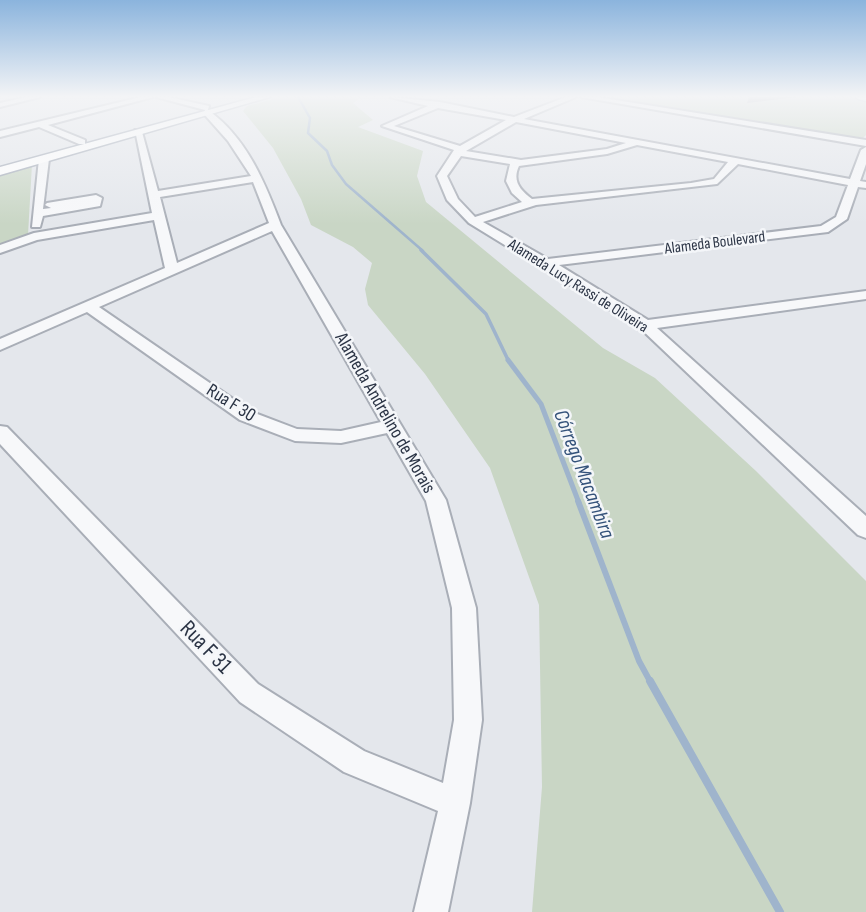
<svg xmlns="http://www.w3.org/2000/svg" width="866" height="912" font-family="'Sofia Sans Condensed',sans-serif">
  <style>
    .green { fill: #c9d6c5 }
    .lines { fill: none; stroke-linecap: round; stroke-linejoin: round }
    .stream-far4 { stroke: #9fb4cc; stroke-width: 2.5 }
    .stream-far3 { stroke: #9fb4cc; stroke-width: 3.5 }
    .stream-far2 { stroke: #9fb4cc; stroke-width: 5 }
    .stream-far1 { stroke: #9fb4cc; stroke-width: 6 }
    .stream { stroke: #9fb4cc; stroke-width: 8 }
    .minor-casing { stroke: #a9aeb7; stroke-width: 4 }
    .major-casing { stroke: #a3abb8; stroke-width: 3 }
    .minor { fill: #f7f8fa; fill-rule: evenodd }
    .major { fill: #fff; fill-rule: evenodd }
    .shaded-wall { fill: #83868d }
    .labels { text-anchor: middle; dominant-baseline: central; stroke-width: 5; stroke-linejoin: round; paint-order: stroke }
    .far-street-label { font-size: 16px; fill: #2b3445; stroke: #f4f6f9 }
    .street-label { font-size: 19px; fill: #2b3445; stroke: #f4f6f9 }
    .water-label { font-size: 21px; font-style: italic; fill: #34527a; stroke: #f4f6f9 }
    .near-street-label { font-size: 23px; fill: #2b3445; stroke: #f4f6f9 }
  </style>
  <rect width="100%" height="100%" fill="#e4e7ec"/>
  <g class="green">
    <path d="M281,97h81l-9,6 20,17 -15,7 65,24 -6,25 9,26 177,146 52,30 101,93 110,110v331h-334l10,-125 -3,-182 -49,-137 -65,-94 -57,-69 -3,-16 7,-26 -19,-16 -42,-22 -10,-26 -28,-51 -30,-37 4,-5z"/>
    <path d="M598,97h255l13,4v34l-5,5z"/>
    <path d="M32,164l-4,71 -28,10v-72z"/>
  </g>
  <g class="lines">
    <path class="stream-far4" d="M298,97l12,21 -2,15 19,18 5,14 14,19 77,67"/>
    <path class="stream-far3" d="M421,250l65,64 23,48"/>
    <path class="stream-far2" d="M508,360l33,44 38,99"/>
    <path class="stream-far1" d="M578,501l61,160 12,22"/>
    <path class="stream" d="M650,681l130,231"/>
    <g class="minor-casing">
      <g id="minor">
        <path d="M27,97h13l-40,10v-4z"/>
        <path d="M141,97h12l-105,28 37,15v4h-6l-40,-17 -39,10v-6z"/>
        <path d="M156,97h12l41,9 -1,4c39,28 57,73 73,115l165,275 30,108 6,112 -12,83 -22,109h-34l24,-101 -94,-39 -104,-70 -240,-258v-18l7,1 251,257 106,67 79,32 11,-63 -2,-112 -26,-107 -39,-68 -46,10 -46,-2 -55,-21 -153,-108 -87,38v-11l165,-71 -11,-48 -117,20 -37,13v-8l34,-12 118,-20 -17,-83 7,2 16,59 93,-15 -23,-35 -24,-27 1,-4zM253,182l16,41 -92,40 -17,-66zM272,231l109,191 -40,9 -44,-2 -45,-17 -153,-105z"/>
        <path d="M390,97l50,5 74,15 52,-20h10l-52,22 326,60 11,-29 5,-3v17l-6,17 6,1v6l-8,-1 -11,32 -19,13 -269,33 89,55 218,-29v8l-209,29 209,188v22l-8,-3 -218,-207 -171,-105 -22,-23 -10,-24 17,-26 -72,-24 46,-20zM438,108l68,12 -46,26 -66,-20zM516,122l110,21 -19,6 -86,11 -55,-9zM637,145l91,17 -14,17 -23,4 -159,16c-12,-9 -20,-18 -13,-33l88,-12zM461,156l49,8 -4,17 6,12 10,9 -47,15 -17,-18 -11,-23zM738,164l110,21 -12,32 -15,9 -273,33 -65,-37 53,-17 181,-21z"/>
        <path d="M581,97h16l269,43v6z"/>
        <path d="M44,156l5,3 -6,50 8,-1 -6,-3 2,-2 49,-8 6,3 -2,8 -57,10 -3,11h-8l7,-68z"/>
      </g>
    </g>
    <g class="major-casing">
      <g id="major">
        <path d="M256,97h14l-270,78v-8z"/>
        <path d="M856,97h10v4l-8,-2z"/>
      </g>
    </g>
    <use href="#minor" class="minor"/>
    <use href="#major" class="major"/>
  </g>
  <path class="shaded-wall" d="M749,97h47l-49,6z"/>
  <linearGradient id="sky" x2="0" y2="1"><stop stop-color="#8bb4dd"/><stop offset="0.43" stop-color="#f3f4f6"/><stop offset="1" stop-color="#f3f4f6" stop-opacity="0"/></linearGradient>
  <rect width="866" height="224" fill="url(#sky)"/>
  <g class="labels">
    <g class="far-street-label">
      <text transform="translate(715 243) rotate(-7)">Alameda Boulevard</text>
      <text transform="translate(578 286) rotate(32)">Alameda Lucy Rassi de Oliveira</text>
    </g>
    <g class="street-label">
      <text transform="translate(231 403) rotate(32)">Rua F 30</text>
      <text transform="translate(385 413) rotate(60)">Alameda Andrelino de Morais</text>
    </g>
    <g class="water-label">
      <text transform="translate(584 474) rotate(69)">Córrego Macambira</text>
    </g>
    <g class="near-street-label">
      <text transform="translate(206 647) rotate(46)">Rua F 31</text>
    </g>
  </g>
</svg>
